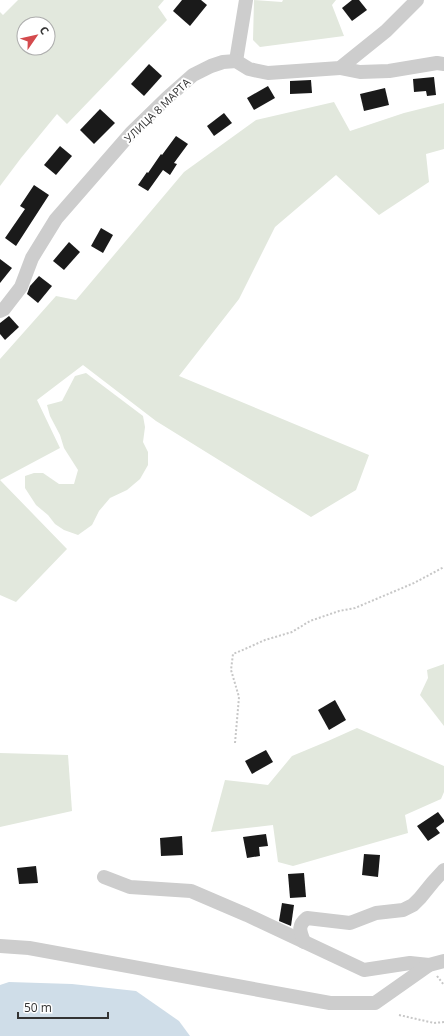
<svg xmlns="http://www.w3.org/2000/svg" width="444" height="1036" font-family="'Open Sans',sans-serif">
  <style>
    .green { fill: #e2e8dd; fill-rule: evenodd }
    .water { fill: #cfdde8 }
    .building { fill: #1a1a1a }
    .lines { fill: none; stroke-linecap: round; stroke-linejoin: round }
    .path { stroke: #c7c7c7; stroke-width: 2; stroke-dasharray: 2 2; stroke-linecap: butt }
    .minor { stroke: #cdcdcd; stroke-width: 14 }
    .labels { text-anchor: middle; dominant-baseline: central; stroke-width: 4; stroke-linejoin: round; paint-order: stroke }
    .street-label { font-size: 11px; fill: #333; stroke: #fff }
  </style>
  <rect width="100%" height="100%" fill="#fff"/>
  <g class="green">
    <path d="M18,0h146l-6,7 9,13 -100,104 -10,-10 -36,44 -21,28v-174l3,3zM24,24h24v24h-24z"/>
    <path d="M254,0l28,2 1,-2h53l-4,5 12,31 -84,11 -7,-7z"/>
    <path d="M334,102l16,29 54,-18 40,-10v46l-18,5 3,28 -50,33 -43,-40 -61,52 -36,72 -60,77 190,79 -13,35 -45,27 -155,-96 -73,-56 -46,35 23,48 -60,32 67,69 -51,53 -16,-7v-236l56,-63 20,4 108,-128 72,-52z"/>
    <path d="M86,373l57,43 2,11 -2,15 5,10v13l-8,14 -13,11 -17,8 -11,13 -7,14 -14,10 -14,-5 -9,-6 -7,-9 -12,-10 -11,-17v-12l9,-3h9l16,11h15l4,-14 -14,-22 -4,-13 -10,-19 -3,-11 15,-4 13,-25z"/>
    <path d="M444,664v62l-24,-31 8,-17 -1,-8z"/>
    <path d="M357,728l87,38v26l-3,7 -36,16 3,18 -115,33 -15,-4 -5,-37 -62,7 14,-52 43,5 24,-29 36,-15z"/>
    <path d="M0,753l68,2 4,56 -72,16z"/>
  </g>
  <path class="water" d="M9,982l63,2 64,7 43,30 11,15h-190v-51z"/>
  <g class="building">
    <path d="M182,0h19l6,5 -17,21 -17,-15z"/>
    <path d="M352,0h7l8,10 -15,11 -10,-13z"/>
    <path d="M149,64l13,12 -18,20 -13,-12z"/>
    <path d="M434,77l2,18 -9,1 -1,-5 -12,1 -1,-13z"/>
    <path d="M311,80l1,13 -22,1v-13z"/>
    <path d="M268,86l7,12 -21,12 -7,-12z"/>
    <path d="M385,88l4,17 -25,6 -4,-17z"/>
    <path d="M100,109l15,14 -21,21 -14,-14z"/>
    <path d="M224,113l8,10 -18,13 -7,-10z"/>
    <path d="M176,136l12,8 -14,19 3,1 -7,11 -7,-5 -15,21 -10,-6 9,-13 1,1 13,-19 1,1z"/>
    <path d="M60,146l12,10 -16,19 -12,-10z"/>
    <path d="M34,185l15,10 -33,51 -11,-8 20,-29 -5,-3z"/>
    <path d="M101,228l12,7 -10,18 -12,-7z"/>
    <path d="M69,242l11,10 -16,18 -11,-9z"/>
    <path d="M0,259l12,9 -12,15z"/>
    <path d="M39,276l13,10 -14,17 -11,-9 3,-8z"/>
    <path d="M9,316l10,11 -14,13 -5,-6v-11z"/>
    <path d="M335,700l11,20 -17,10 -11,-20z"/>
    <path d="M266,750l7,12 -21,12 -7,-13z"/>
    <path d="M438,812l6,8v2l-8,6 4,5 -12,8 -11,-15z"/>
    <path d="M266,834l2,12 -9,1 1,9 -13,2 -4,-21z"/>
    <path d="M182,836l1,19 -22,1 -1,-18z"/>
    <path d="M364,854l16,1 -2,22 -16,-2z"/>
    <path d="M36,866l2,17 -19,1 -2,-16z"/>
    <path d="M304,873l2,24 -16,1 -2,-24z"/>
    <path d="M282,903l12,2 -3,21 -12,-5z"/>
  </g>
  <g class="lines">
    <g class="path">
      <path d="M235,743l4,-46 -8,-27 2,-16 12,-5 20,-9 27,-8 18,-11 29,-10 16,-3 59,-25 30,-16"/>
      <path d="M437,976l7,9"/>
      <path d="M399,1015l35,8 10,-1"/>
    </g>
    <g class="minor">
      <path d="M236,61l10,-61"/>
      <path d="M340,68l20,4 29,-1 48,-8 7,1"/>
      <path d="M0,311l4,-2 17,-22 11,-29 24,-39 75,-86 36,-35 26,-23 18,-9 12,-4 13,-1 13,8 19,4 72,-5 46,-37 31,-31"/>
      <path d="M104,877l26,10 61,4 56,24 117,55 46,-7 19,2"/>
      <path d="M304,942c-4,-11 -7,-16 3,-24l43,5 26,-10 27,-3 10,-5 7,-7 13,-16 11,-12"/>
      <path d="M0,946l29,2 301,55h45l54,-38 15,-4"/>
    </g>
  </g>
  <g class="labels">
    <g class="street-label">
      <text transform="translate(157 110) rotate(-44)">УЛИЦА 8 МАРТА</text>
    </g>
  </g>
  <g transform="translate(36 36) rotate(56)"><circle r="19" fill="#ffffff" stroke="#adadad"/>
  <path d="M0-3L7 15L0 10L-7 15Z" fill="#d44a4d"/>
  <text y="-6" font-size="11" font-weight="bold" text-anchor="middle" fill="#333333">С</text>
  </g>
  <path d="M18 1012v6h90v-6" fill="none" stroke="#333333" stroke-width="2"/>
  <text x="24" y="1012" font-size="12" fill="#333333" stroke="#ffffff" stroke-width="3" paint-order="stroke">50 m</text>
</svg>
